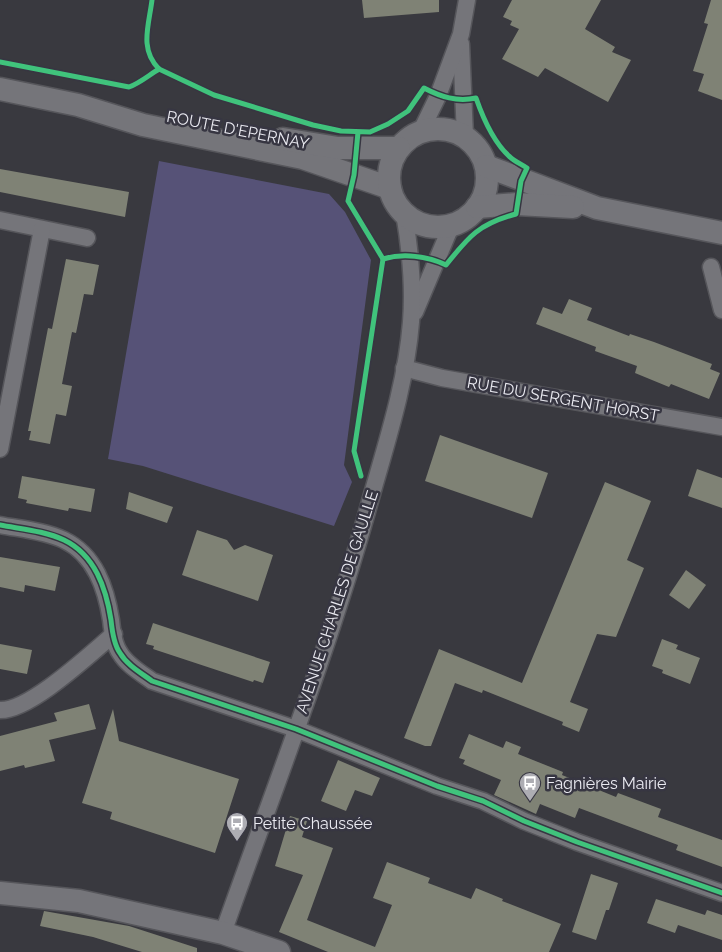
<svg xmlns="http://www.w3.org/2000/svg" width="722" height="952" font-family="Raleway,sans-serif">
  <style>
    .green { fill: #565277 }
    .building { fill: #7f8275 }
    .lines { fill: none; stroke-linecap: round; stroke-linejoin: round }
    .street-casing { stroke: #56565b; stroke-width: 19 }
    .secondary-casing { stroke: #56565b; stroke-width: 25 }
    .street { stroke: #75757a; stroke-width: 16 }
    .secondary { stroke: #75757a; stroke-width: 22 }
    .cycleway-casing { stroke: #373642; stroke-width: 8 }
    .cycleway { stroke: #40c37c; stroke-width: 5 }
    .labels { text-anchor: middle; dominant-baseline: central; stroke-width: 5; stroke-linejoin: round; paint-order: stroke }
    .street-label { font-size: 16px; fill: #ebebf2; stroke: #373642 }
    .poi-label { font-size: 16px; fill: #ebebf2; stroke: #373642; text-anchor: start }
  </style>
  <rect width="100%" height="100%" fill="#39393f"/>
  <path class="green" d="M159,161l170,33 16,18 26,48 -27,205 8,17 -18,44 -191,-60 -35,-7z"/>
  <g class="building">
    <path d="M362,0h77v12l-75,6z"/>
    <path d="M512,0h89l-16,29 30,18 -3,5 19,8 -23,42 -63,-34 -7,9 -36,-18 17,-30 -9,-4 2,-4 -9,-4z"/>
    <path d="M711,0h11v100l-24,-9 6,-17 -11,-3 15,-47 -4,-1z"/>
    <path d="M0,169l129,23 -4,25 -125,-25z"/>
    <path d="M66,259l33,6 -6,30 -9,-1 -8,39 -4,-1 -10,52 10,2 -6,30 -10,-2 -6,30 -21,-4 2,-9h-3l20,-103 4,1z"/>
    <path d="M569,299l23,9 -5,12 42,16 1,-2 24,8 58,22 -2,5 10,4 -11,26 -38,-15 -2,3 -34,-14 2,-7 -42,-15 1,-4 -60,-23 7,-17 19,7z"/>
    <path d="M440,435l108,38 -16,45 -107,-37z"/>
    <path d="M697,469l25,9v30l-34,-12z"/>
    <path d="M22,476l73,13 -4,23 -22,-4 -1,3 -42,-8 1,-3 -9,-2z"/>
    <path d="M605,482l46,19 -24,59 17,8 -28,69 -19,-3 -27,68 18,7 -9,23 -17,-7 1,-3 -80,-32 -1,3 -27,-10 -24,63h-6l-21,-8 35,-89 83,34z"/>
    <path d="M129,492l44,15 -6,16 -41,-14z"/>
    <path d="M197,530l30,10 7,10 11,-5 28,10 -15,46 -76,-26z"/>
    <path d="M0,557l60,10 -5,24 -30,-6 -1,7 -24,-5z"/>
    <path d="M686,570l20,15 -17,24 -20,-14z"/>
    <path d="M153,623l117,39 -7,21 -9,-3 -1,2 -100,-33 1,-3 -8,-2z"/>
    <path d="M662,639l16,6 -2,4 24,9 -10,26 -28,-11 1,-3 -11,-4z"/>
    <path d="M0,644l32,6 -5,24 -27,-5z"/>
    <path d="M89,704l7,25 -47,11 6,21 -30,7 -1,-3 -24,6v-35l57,-15 -3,-8z"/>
    <path d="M113,709l6,32 120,38 -24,74 -105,-34 2,-7 -30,-9z"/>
    <path d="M469,734l34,14 3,-7 15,6 -3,7 45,18 -1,3 54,22 2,-4 43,16 -3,8 64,23v27l-46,-17 2,-5 -99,-37 -4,10 -35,-14 -4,10 -42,-19 7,-15 -38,-16 2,-4 -6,-2z"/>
    <path d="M338,760l42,18 -8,18 -17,-6 -9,21 -25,-10z"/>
    <path d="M290,816l17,5 -5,16 31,11 -26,72 68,27 17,-42 -19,-7 14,-36 43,16 -2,5 43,16 5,-11 27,11 -1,2 59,23 -12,28h-221l-49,-20 24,-57 -28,-9z"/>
    <path d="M591,874l27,9 -9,27h-3l-10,30 -24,-8z"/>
    <path d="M656,899l49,16 2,-5 15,5v25l-44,-15 -3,8 -28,-10z"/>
    <path d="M44,911l85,15 68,22v4h-55l-49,-15 -53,-11z"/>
  </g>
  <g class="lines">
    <g class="street-casing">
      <g id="street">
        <path d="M461,44l4,92"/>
        <path d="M420,133l18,-37 23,-62 6,-34"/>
        <path d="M0,220l87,18"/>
        <path d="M711,267l11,43"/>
        <path d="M415,312l37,-88"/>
        <path d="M404,368l38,10 280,49"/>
        <path d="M0,449l42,-220"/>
        <path d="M0,525c21,4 45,6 64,15 31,15 42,48 47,80 1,10 3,25 9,33 7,12 21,20 32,28l144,48 141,57 46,15 41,20 53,21 145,51"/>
        <path d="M0,710c30,1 90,-56 114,-76"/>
        <path d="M223,933c49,-139 104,-278 144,-421 17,-62 39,-126 44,-190 3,-37 -1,-74 -7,-109"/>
      </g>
    </g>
    <g class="secondary-casing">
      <g id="secondary">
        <path d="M0,89l78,16 65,20 160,33 87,30"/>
        <circle cx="438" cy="178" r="49"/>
        <path d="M283,139l55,9h61"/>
        <path d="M486,166l111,42 125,25"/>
        <path d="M477,207l40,-3 56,3"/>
        <path d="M0,893l79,8 144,32 56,19"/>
      </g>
    </g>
    <use href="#street" class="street"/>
    <use href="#secondary" class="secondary"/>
    <g class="cycleway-casing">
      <g id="cycleway">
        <path d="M152,0c-3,25 -13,49 7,69l55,26 99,30 28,6 29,1 18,-8 20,-13 16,-23c17,9 33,14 52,10 7,20 18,45 34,59 4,4 11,7 17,11l-6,13 -5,33c-37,10 -47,22 -70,51 -19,-9 -43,-12 -63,-6l-35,-58 6,-26 4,-43"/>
        <path d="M0,62l129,25c11,-4 20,-12 30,-18"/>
        <path d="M361,476l-7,-25 29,-192"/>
        <path d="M0,525c21,4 45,6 64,15 31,15 42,48 47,80 1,10 3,25 9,33 7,12 21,20 32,28l144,48 141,57 46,15 41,20 53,21 145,51"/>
      </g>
    </g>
    <use href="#cycleway" class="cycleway"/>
  </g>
  <defs>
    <g id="bus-pin" transform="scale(1.125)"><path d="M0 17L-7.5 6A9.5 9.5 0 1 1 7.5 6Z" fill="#adadb3" stroke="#373642"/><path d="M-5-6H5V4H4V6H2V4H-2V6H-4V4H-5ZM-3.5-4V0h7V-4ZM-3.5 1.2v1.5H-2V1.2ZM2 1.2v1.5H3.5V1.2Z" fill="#fff"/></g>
  </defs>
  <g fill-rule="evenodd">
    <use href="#bus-pin" x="530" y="783"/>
    <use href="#bus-pin" x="237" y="823"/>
  </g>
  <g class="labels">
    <g class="street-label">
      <text transform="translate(238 130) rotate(11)">ROUTE D'EPERNAY</text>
      <text transform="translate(563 399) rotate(10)">RUE DU SERGENT HORST</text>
      <text transform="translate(337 602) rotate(-72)">AVENUE CHARLES DE GAULLE</text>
    </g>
    <g class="poi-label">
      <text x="546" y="783">Fagnières Mairie</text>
      <text x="253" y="823">Petite Chaussée</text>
    </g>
  </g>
</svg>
